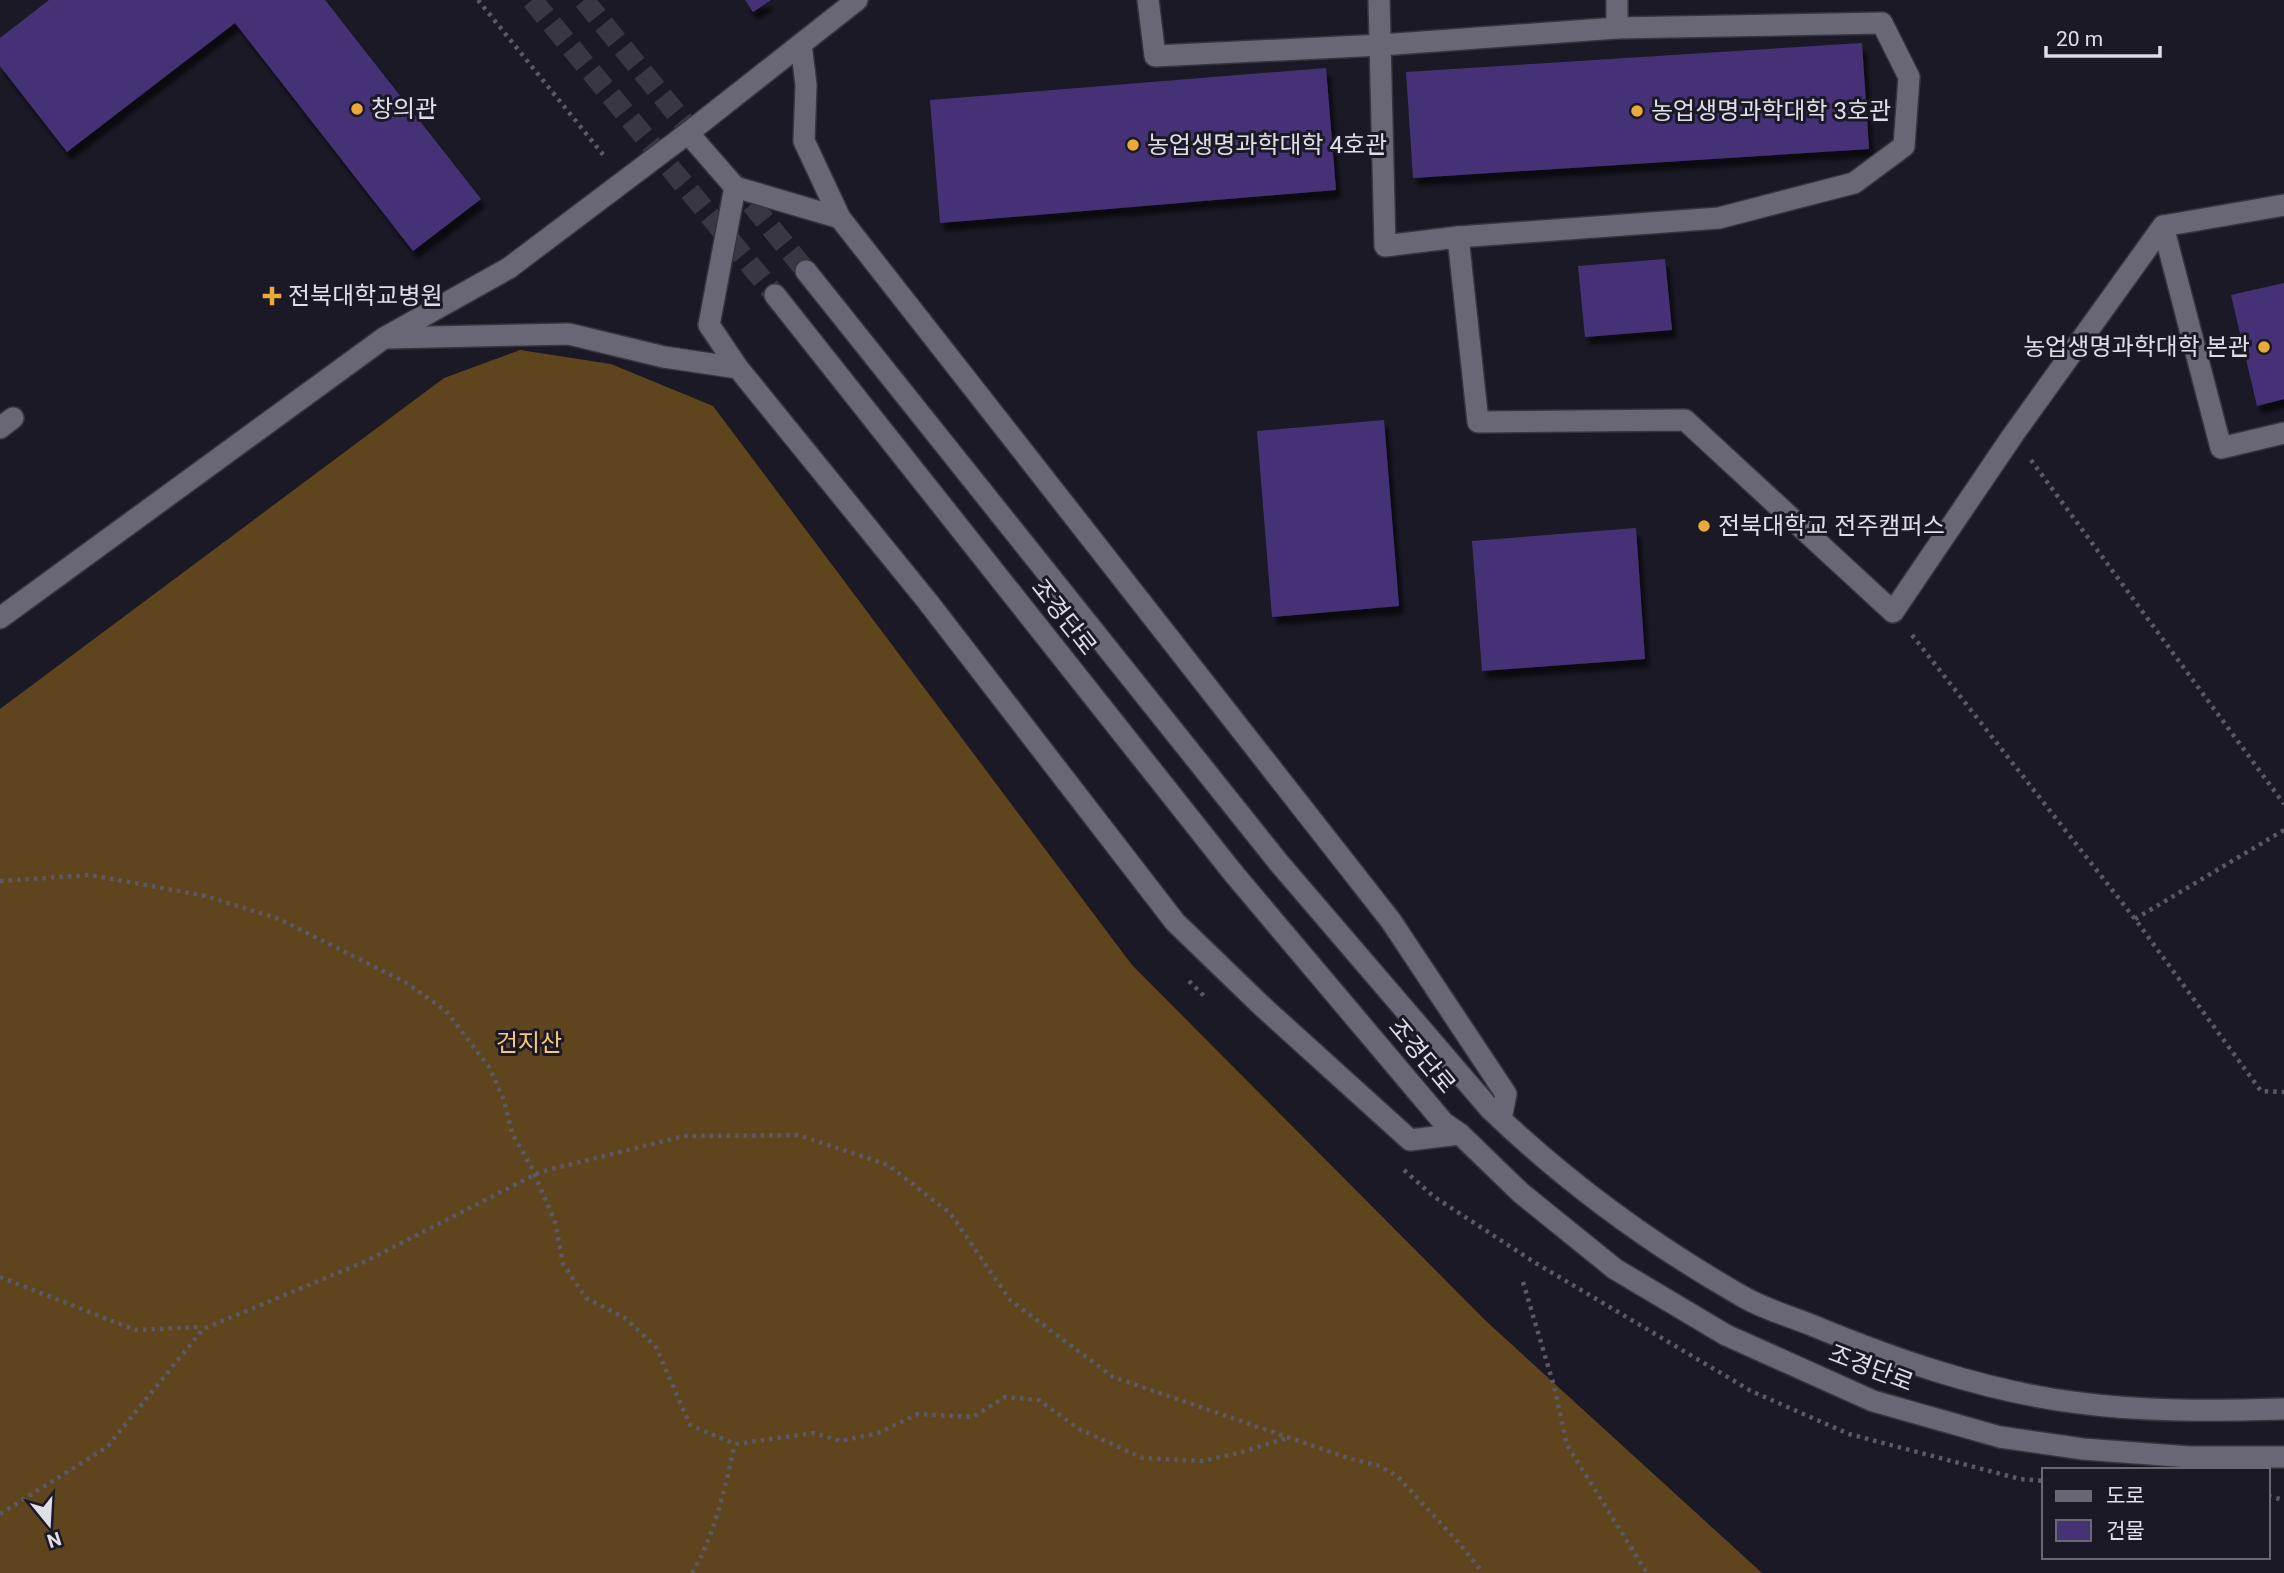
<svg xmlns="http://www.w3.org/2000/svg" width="2284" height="1573" font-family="Roboto,'Noto Sans KR',sans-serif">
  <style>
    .forest { fill: #5e451d }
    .building { fill: #453376; filter: url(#shadow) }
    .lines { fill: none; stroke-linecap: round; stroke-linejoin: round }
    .minor-tunnel { stroke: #393742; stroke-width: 21; stroke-dasharray: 21 10; stroke-linecap: butt }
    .minor-casing { stroke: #36353e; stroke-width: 24 }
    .path { stroke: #5b5964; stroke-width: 4.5; stroke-dasharray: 3.5 5; stroke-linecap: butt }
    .minor { stroke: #696776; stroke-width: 21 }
    .poi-dot { fill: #eaaa39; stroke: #1b1925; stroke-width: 2.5 }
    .labels { text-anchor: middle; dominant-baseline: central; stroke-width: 6; stroke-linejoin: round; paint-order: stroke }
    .poi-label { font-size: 24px; fill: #e0dee7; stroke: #1b1925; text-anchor: start }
    .street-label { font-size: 24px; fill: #e0dee7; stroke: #1b1925 }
    .park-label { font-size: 24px; fill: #f9c779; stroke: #1b1925 }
  </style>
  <defs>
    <filter id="shadow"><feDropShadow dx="4.5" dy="8" stdDeviation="2" flood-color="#0009"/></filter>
  </defs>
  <rect width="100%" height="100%" fill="#1b1925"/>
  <path class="forest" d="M520,350l91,14 102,42 419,559 354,356 276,252h-1762v-864l444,-331z"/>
  <g class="building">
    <path d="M49,0h276l156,199 -68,52 -178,-228 -168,129 -67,-86v-28z"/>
    <path d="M745,0h26l-18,12z"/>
    <path d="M1862,43l7,106 -456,29 -7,-106z"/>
    <path d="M1326,68l10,122 -396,33 -10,-123z"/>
    <path d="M1665,259l7,71 -87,7 -7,-71z"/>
    <path d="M2284,283v116l-27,7 -26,-111z"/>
    <path d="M1384,420l15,186 -127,11 -15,-186z"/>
    <path d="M1636,528l9,131 -163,12 -10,-130z"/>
  </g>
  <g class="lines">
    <g class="minor-tunnel">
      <path d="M532,0l243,295"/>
      <path d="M584,0l118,145"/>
      <path d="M732,180l74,91"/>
    </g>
    <g class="minor-casing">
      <g id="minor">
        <path d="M1148,0l7,56 226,-11 236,-17 265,-5 27,54 -5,69 -50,37 -135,35 -261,19"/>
        <path d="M1379,0l6,246 73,-9 20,185 207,-2 208,192 120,-177 150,-209 121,-21"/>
        <path d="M1617,0v28"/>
        <path d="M801,44l5,41 -2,56 36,77 551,703 115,173 -5,25"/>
        <path d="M688,133l47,54"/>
        <path d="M735,187l-26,138 29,43 190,234 247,320 88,85 147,133 50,-6"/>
        <path d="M735,187l105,31"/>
        <path d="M2163,226l58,222 63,-15"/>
        <path d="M806,271l473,592 211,246c75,72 161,135 250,186 21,13 46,20 69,29 84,35 173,66 263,78 71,10 141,9 212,7"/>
        <path d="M775,295l459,579 210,249 16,11 61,59 94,76 111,66 147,66 127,36 83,12 107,8h94"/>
        <path d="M387,338l182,-4 95,23 74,11"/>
        <path d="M0,428l13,-10"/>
        <path d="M0,618l384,-280 125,-70 179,-135 169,-133"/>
      </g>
    </g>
    <g class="path">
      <path d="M478,0l127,157"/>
      <path d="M2031,460l253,344"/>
      <path d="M1912,635l223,284 126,172 23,1"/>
      <path d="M0,881l90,-6 116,21 73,23 126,63 41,29 43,56 15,33 8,33 19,33 24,56 8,42 23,34 39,20 31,29 34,78 45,19 79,-11 26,8 38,-8 40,-19 55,3 32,-20 34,3 40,29 64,29 60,3 39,-9 48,-15"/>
      <path d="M2135,919l149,-89"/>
      <path d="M1189,981l16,16"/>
      <path d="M1404,1170l29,26 101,66 217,129 98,43 171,45 24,2"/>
      <path d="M0,1277l135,53 67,-3"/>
      <path d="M1523,1282l31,104 13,59 80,128"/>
      <path d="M2268,1496l16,4"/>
      <path d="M0,1514l107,-67 96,-118 161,-67 176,-90 144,-36 114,-1 90,30 62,48 60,87 103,77 238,82 29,7 18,11 61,66 24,30"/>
      <path d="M692,1573c23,-38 33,-86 43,-129"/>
    </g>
    <use href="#minor" class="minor"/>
  </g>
  <g class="poi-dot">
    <circle cx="357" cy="109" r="7"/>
    <circle cx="1637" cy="111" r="7"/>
    <circle cx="1133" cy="145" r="7"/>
    <path d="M268.5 285.5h7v7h7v7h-7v7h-7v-7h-7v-7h7z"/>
    <circle cx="2264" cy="347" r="7"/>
    <circle cx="1704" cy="526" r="7"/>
  </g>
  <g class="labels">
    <g class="poi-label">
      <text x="371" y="109">창의관</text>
      <text x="1651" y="111">농업생명과학대학 3호관</text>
      <text x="1147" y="145">농업생명과학대학 4호관</text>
      <text x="288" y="296">전북대학교병원</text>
      <text x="2250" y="347" text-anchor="end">농업생명과학대학 본관</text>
      <text x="1718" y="526">전북대학교 전주캠퍼스</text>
    </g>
    <g class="street-label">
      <text transform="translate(1064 617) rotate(52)">조경단로</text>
      <text transform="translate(1422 1056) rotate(50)">조경단로</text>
      <text transform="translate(1871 1368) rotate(21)">조경단로</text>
    </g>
    <g class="park-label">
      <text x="529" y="1043">건지산</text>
    </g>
  </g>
  <rect x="2042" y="1468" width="228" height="91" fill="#1b1925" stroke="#6a6873" stroke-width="2"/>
  <rect x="2056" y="1491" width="35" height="10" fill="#696776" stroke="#6a6873" stroke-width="2"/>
  <text x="2106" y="1503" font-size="21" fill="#e0dee7">도로</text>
  <rect x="2056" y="1520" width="35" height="21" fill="#453376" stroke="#6a6873" stroke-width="2"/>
  <text x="2106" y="1538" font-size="21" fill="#e0dee7">건물</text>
  <g transform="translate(49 1524) rotate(162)" stroke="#1b1925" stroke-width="5" paint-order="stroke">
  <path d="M0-5L12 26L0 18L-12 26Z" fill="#e0dee7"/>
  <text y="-10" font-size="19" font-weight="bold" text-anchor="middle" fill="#e0dee7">N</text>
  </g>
  <path d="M2046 46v10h114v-10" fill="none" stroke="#e0dee7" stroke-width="3.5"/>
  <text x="2056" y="46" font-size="21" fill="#e0dee7" stroke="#1b1925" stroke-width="5" paint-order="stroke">20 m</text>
</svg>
